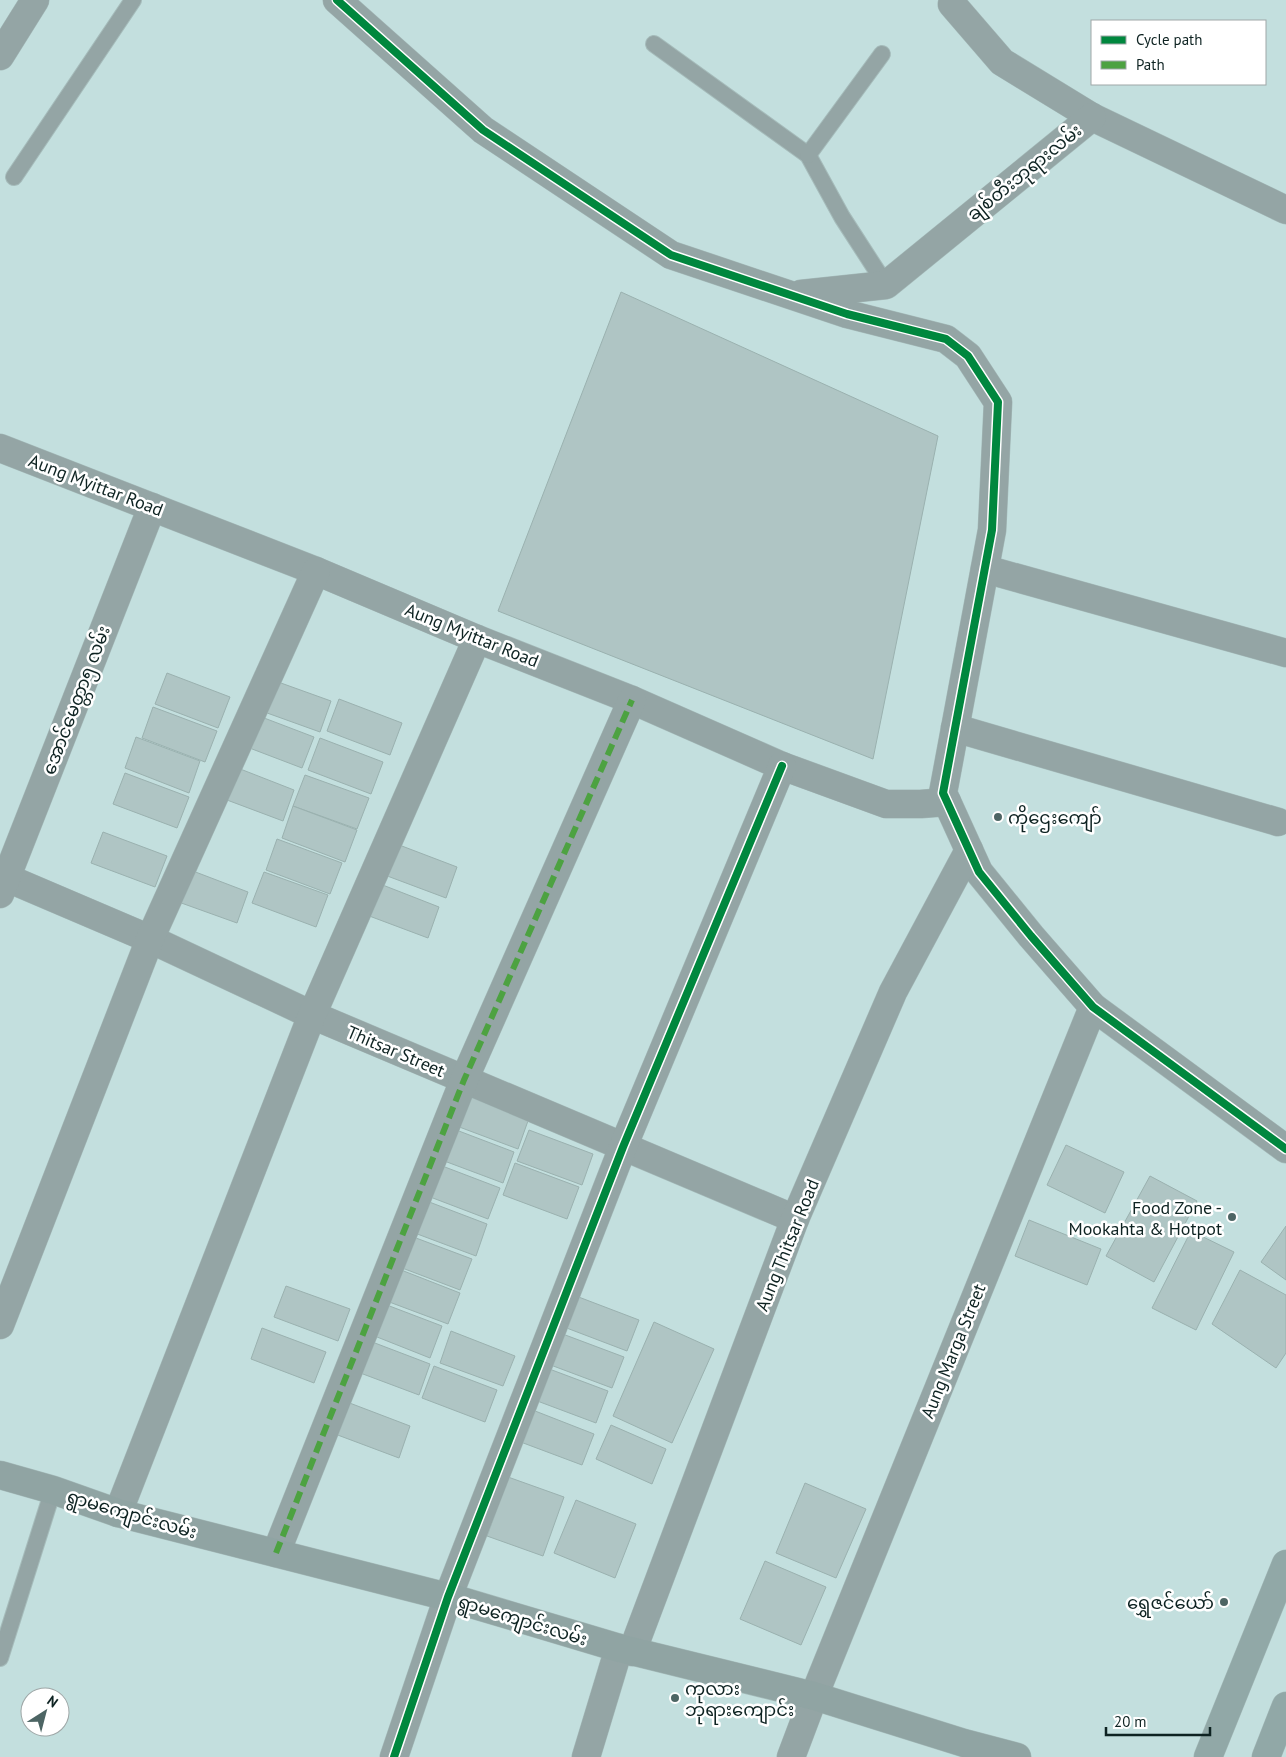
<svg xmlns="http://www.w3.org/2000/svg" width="1286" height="1757" font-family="'PT Sans','Noto Sans Myanmar',sans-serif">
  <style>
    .building { fill: #afc5c4; stroke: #9ab1af }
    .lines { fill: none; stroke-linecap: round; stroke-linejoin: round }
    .service-casing { stroke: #a5bbba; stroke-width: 18 }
    .minor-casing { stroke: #a5bbba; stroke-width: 29 }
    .secondary-casing { stroke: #a5bbba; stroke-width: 29 }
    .primary-casing { stroke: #a5bbba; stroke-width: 29 }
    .service { stroke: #94a5a5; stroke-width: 16 }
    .minor { stroke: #94a5a5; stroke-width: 28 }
    .secondary { stroke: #90a4a3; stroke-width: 28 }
    .primary { stroke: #91a8a7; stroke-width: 28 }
    .quiet { stroke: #4da241; stroke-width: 6; stroke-dasharray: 12 6; stroke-linecap: butt }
    .cycleway-casing { stroke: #fff; stroke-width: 11 }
    .cycleway { stroke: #00873e; stroke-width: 8 }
    .poi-dot { fill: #4d6564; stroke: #fff; stroke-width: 2 }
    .labels { text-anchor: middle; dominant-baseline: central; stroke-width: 5; stroke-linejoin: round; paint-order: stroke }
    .street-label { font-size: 18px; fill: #0e2322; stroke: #fff }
    .poi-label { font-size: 18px; fill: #0e2322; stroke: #fff; text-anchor: start }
  </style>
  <rect width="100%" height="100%" fill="#c3dfde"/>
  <g class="building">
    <path d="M621,292l317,144 -65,323 -375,-148z"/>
    <path d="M167,673l63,24 -12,31 -63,-24z"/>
    <path d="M267,678l64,23 -11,31 -64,-23z"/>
    <path d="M339,699l63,24 -12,32 -63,-24z"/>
    <path d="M153,707l64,24 -12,31 -63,-24z"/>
    <path d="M251,713l63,24 -12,31 -63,-24z"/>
    <path d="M136,737l64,24 -11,32 -64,-25z"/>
    <path d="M320,738l63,24 -12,32 -63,-24z"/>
    <path d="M230,765l64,25 -11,31 -64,-24z"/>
    <path d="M125,773l64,24 -12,31 -64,-24z"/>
    <path d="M305,775l64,23 -12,31 -64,-23z"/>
    <path d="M293,806l64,24 -12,32 -63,-24z"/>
    <path d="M103,832l64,24 -12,31 -64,-24z"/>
    <path d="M277,839l65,24 -12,31 -64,-24z"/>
    <path d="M394,843l63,24 -11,31 -64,-24z"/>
    <path d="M185,868l63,24 -11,31 -64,-23z"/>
    <path d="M264,872l64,23 -12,32 -64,-24z"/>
    <path d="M375,882l64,25 -11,31 -64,-24z"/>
    <path d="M466,1094l63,24 -11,31 -64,-24z"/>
    <path d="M451,1128l63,24 -11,31 -64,-24z"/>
    <path d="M529,1130l64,24 -11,31 -65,-24z"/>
    <path d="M1066,1145l58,27 -19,41 -58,-28z"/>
    <path d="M515,1163l64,24 -12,32 -64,-24z"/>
    <path d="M437,1164l63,24 -12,31 -63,-24z"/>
    <path d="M1150,1176l47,25 -43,81 -48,-26z"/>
    <path d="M424,1200l63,24 -11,32 -64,-24z"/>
    <path d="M1029,1220l72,29 -14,36 -72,-29z"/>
    <path d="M1286,1226v54l-25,-18z"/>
    <path d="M1191,1231l43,21 -38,78 -44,-22z"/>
    <path d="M408,1235l64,24 -12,31 -63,-24z"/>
    <path d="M396,1268l64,25 -12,31 -64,-24z"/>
    <path d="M1240,1270l46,25v58l-10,15 -64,-44z"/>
    <path d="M286,1286l64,23 -12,32 -64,-24z"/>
    <path d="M576,1296l63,24 -12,31 -63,-24z"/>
    <path d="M379,1302l63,24 -12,32 -63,-25z"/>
    <path d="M654,1322l60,27 -42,94 -59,-27z"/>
    <path d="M262,1328l64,24 -12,31 -63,-24z"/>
    <path d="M451,1331l64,25 -12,30 -63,-23z"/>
    <path d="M560,1333l64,24 -12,31 -64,-24z"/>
    <path d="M367,1340l63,24 -11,31 -64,-24z"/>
    <path d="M434,1366l63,24 -12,32 -63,-24z"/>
    <path d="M544,1367l64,24 -12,32 -64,-24z"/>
    <path d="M347,1402l63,24 -11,32 -64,-24z"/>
    <path d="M530,1409l64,25 -12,31 -64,-24z"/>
    <path d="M611,1425l55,24 -14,35 -56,-25z"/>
    <path d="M508,1477l56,20 -21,59 -56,-20z"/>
    <path d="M805,1483l61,26 -30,69 -60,-25z"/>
    <path d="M576,1500l60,24 -21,54 -61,-25z"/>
    <path d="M765,1561l61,26 -25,58 -61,-26z"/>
  </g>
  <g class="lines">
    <g class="service-casing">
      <g id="service">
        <path d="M654,44l154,111 34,62 44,68"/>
        <path d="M808,155l74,-101"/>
        <path d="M14,177l119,-177"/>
        <path d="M0,1658l53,-168"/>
      </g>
    </g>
    <g class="minor-casing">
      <g id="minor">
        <path d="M337,0l146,130 188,125 176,59 99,25 22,17 30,46 -6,128 -49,263 36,79 52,64 62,71 193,142"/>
        <path d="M953,0l-1,4 50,58 90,55 194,93"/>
        <path d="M0,56l35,-56"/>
        <path d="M801,294l85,-9 206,-168"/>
        <path d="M0,448l316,123 161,68 155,61 150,66 104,38h35l26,-2"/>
        <path d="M985,569l301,84"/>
        <path d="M955,728l323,94"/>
        <path d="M0,875l150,64 162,76 483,204"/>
        <path d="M0,894l152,-387"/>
        <path d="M0,1325l150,-386 166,-368"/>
        <path d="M118,1513l194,-498 165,-376"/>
        <path d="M276,1553l188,-473 168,-380"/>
        <path d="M632,1652l163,-433 98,-227 76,-142"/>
        <path d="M394,1757l54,-160 175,-450 159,-381"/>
        <path d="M586,1757l33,-109"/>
        <path d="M791,1757l23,-61 279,-689"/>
      </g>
    </g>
    <g class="secondary-casing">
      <path id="secondary" d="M0,1475l53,15 65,23 330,84 171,51 195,48 150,47 53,14"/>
    </g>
    <g class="primary-casing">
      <g id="primary">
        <path d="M1208,1757l78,-193"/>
        <path d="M1266,1757l20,-51"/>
      </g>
    </g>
    <use href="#service" class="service"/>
    <use href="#minor" class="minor"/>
    <use href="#secondary" class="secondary"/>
    <use href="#primary" class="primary"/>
    <path class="quiet" d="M276,1553l188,-473 168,-380"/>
    <g class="cycleway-casing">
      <g id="cycleway">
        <path d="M337,0l146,130 188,125 176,59 99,25 22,17 30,46 -6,128 -49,263 36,79 52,64 62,71 193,142"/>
        <path d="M394,1757l54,-160 175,-450 159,-381"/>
      </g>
    </g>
    <use href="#cycleway" class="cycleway"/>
  </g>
  <g class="poi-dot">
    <circle cx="998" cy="817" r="5"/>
    <circle cx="1232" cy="1217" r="5"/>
    <circle cx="1224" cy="1602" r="5"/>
    <circle cx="675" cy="1698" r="5"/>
  </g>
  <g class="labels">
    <g class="street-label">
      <text transform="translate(1024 172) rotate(-39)">ချစ်တီးဘုရားလမ်း</text>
      <text transform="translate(96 485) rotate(21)">Aung Myittar Road</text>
      <text transform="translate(472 635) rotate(22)">Aung Myittar Road</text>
      <text transform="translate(76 700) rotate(-69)">အောင်မေတ္တာ၅ လမ်း</text>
      <text transform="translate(396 1051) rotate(23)">Thitsar Street</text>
      <text transform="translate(787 1245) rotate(-68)">Aung Thitsar Road</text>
      <text transform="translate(953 1351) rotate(-68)">Aung Marga Street</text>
      <text transform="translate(132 1514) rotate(16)">ရွာမကျောင်းလမ်း</text>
      <text transform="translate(523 1620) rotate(17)">ရွာမကျောင်းလမ်း</text>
    </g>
    <g class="poi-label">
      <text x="1008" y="817">ကိုဌေးကျော်</text>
      <text x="1222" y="1207" text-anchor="end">Food Zone -<tspan x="1222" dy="21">Mookahta &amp; Hotpot</tspan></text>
      <text x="1214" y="1602" text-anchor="end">ရွှေဇင်ယော်</text>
      <text x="685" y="1688">ကုလား<tspan x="685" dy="21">ဘုရားကျောင်း</tspan></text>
    </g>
  </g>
  <rect x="1091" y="20" width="175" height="65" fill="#ffffff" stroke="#9fa7a7"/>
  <rect x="1101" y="36" width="25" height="8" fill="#00873e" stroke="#9fa7a7"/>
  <text x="1136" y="45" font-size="15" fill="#0e2322">Cycle path</text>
  <rect x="1101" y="61" width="25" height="8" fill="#4da241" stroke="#9fa7a7"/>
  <text x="1136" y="70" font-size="15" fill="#0e2322">Path</text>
  <g transform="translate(45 1712) rotate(36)"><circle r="24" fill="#ffffff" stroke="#9fa7a7"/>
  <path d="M0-4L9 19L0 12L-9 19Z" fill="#4d6564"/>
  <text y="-8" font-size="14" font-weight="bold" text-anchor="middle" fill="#0e2322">N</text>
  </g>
  <path d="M1106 1727v8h104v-8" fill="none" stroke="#0e2322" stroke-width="2.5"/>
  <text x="1114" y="1727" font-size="15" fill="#0e2322" stroke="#ffffff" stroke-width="4" paint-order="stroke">20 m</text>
</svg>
